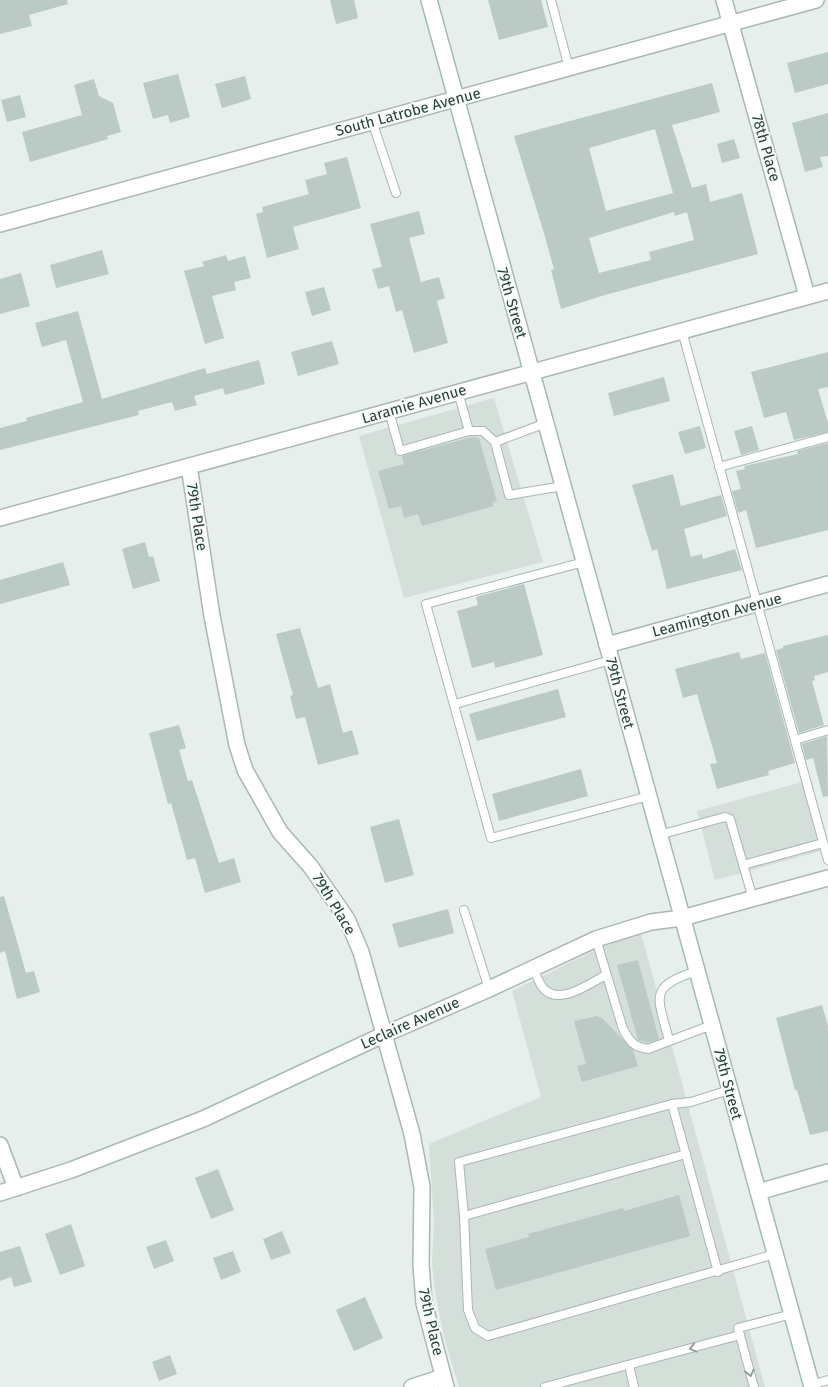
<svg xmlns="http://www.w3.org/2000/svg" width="828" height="1387" font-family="'Fira Sans',sans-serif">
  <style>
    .built { fill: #d4dfda }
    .building { fill: #bbcac4; fill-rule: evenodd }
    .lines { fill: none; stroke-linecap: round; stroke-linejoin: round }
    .service-casing { stroke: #a8b8b2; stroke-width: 10 }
    .minor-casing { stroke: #a8b8b2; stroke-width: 18 }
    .secondary-casing { stroke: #a4bbb3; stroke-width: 18 }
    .service { stroke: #fff; stroke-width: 8 }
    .minor { stroke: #fff; stroke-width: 15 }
    .secondary { stroke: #fff; stroke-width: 15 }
    .oneway { stroke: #92a09c }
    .labels { text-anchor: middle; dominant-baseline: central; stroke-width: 4; stroke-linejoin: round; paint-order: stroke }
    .street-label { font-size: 15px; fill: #24423a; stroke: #f7fbf9 }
  </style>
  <rect width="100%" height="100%" fill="#e6efeb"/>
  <g class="built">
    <path d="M494,398l49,164 -139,36 -45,-162z"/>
    <path d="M806,781l19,69 -110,30 -18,-69z"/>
    <path d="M641,933l124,454h-306l-15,-50 -9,-46 -3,-27 2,-42 -5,-78 112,-47 -29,-106 110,-54z"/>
  </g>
  <g class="building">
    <path d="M0,0h67l1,4 -39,11 3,11 -32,8z"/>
    <path d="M330,0h24l4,18 -22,6z"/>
    <path d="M488,0h53l7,27 -49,13z"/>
    <path d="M828,52v32l-33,9 -8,-30z"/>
    <path d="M178,74l12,43 -20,6 -2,-8 -15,4 -10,-36z"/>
    <path d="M245,76l6,23 -29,9 -7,-24z"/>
    <path d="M94,79l5,17 14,7 8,29 -14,4 1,3 -78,23 -8,-30 60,-17 -8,-30z"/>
    <path d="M712,83l8,29 -48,13 20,63 14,-4 4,18 32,-9 16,61 -153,41 -44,14 -10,-39 3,-1 -11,-39 -29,-94zM655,129l18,64 -67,18 -17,-63zM674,212l1,4 12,-4 7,28 -45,12 2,8 -52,13 -10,-35z"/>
    <path d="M20,95l6,22 -19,5 -6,-22z"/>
    <path d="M828,113v43l-8,1 3,10 -18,5 -13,-49z"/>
    <path d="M734,139l6,19 -18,5 -5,-19z"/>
    <path d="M347,157l14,51 -68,19 6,22 -32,9 -11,-44 7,-2 -1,-5 47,-13 -4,-14 22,-6 -3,-11z"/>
    <path d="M419,211l6,23 -16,4 12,44 18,-5 6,21 -8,3 11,42 -34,10 -12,-43 -6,2 -7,-26 -11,3 -6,-20 10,-2 -12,-43z"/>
    <path d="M102,250l7,24 -53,14 -6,-23z"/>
    <path d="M226,255l2,6 17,-5 6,22 -17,4 2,8 -24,6 12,42 -19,6 -21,-73 20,-5 -2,-4z"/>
    <path d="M21,273l9,33 -30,8v-35z"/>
    <path d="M324,287l7,23 -19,6 -7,-24z"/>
    <path d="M78,311l24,88 103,-31 2,6 52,-14 6,24 -40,11 -2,-7 -29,8 3,9 -22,6 -3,-9 -34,9 1,4 -139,35v-22l27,-7 -1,-3 57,-16 -17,-62 -24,7 -7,-24z"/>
    <path d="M332,341l7,23 -41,12 -7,-24z"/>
    <path d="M828,352v35l-10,2 10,34v9l-34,8 -8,-28 -22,6 -13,-46z"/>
    <path d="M664,377l6,24 -56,15 -6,-23z"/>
    <path d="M700,426l6,22 -21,6 -7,-22z"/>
    <path d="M752,426l7,24 -18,5 -7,-24z"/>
    <path d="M472,437l7,1 18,63 -5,1 2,4 -72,20 -4,-12 -14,4 -3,-12 -12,3 -11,-38 26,-7 -2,-8z"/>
    <path d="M828,443v87l-72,18 -10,-38 -8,3 -6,-22 9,-2 -5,-18 9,-2 -1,-3 54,-12 -1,-3z"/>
    <path d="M673,474l8,32 40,-11 6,21 -43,13 7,28 11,-3 1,5 32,-10 7,21 -75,19 -10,-40 -5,2 -20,-66z"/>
    <path d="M145,542l4,15 4,-1 7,25 -27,8 -11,-40z"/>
    <path d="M63,562l7,23 -70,19v-24z"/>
    <path d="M524,584l19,71 -48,13 -1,-6 -22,6 -15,-57 21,-6 -2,-8z"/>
    <path d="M300,628l18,60 12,-4 13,49 9,-3 7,24 -41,11 -13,-48 -9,2 -6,-23 3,-1 -17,-61z"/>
    <path d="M828,635v37l-14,4 1,4 -3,1 12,44 -25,8 -23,-83 7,-2v-2z"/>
    <path d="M739,652l2,7 24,-6 30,110 -27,8 1,4 -52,14 -7,-25 7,-1 -20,-69 -14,4 -8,-29z"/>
    <path d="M558,689l8,28 -89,24 -8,-27z"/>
    <path d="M179,725l7,23 -7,2 9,31 4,-1 27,83 15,-5 7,24 -36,11 -10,-35 -8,2 -16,-57 -3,1 -19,-71z"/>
    <path d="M827,736l1,60 -5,1 -10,-39 -7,2 -4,-16z"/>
    <path d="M581,769l7,27 -89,25 -7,-27z"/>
    <path d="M399,819l15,56 -29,8 -15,-56z"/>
    <path d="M4,896l22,77 8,-2 6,21 -23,7 -12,-48 -5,2v-56z"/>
    <path d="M448,909l6,24 -55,15 -7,-24z"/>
    <path d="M638,960l21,79 -11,4 -10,-3 -21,-75z"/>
    <path d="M822,1005l6,21v105l-18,4 -13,-45h-2l-19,-72z"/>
    <path d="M597,1016l5,2 31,32 5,16 -56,16 -5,-16 9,-2 -12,-43z"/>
    <path d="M218,1169l16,41 -23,9 -16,-41z"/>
    <path d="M679,1195l11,41 -194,54 -11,-41 44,-12 -1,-3 95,-26 1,3z"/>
    <path d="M71,1224l14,42 -25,9 -15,-41z"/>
    <path d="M282,1231l9,22 -20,7 -8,-21z"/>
    <path d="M166,1240l8,21 -20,8 -8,-22z"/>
    <path d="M20,1246l12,36 -18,5 -3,-10 -11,4v-29z"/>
    <path d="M233,1251l8,21 -20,8 -8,-22z"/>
    <path d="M365,1297l18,41 -29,13 -18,-41z"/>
    <path d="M170,1355l7,19 -18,7 -7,-19z"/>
  </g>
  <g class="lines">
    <g class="service-casing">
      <g id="service">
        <path d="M551,0l18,68"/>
        <path d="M372,121l24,72"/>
        <path d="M682,331l146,529"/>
        <path d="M389,411l11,40 69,-20 -11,-39"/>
        <path d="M469,431h14l12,11 14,53 54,-9"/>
        <path d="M495,442l51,-19"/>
        <path d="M719,467l109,-30"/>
        <path d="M584,562l-158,42 65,234 158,-42"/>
        <path d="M455,704l156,-44"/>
        <path d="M795,740l33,-10"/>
        <path d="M659,835l66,-18 5,2 23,80"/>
        <path d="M743,865l80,-22"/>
        <path d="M464,910l25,79"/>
        <path d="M596,939l27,90c7,13 11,18 25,20l64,-24"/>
        <path d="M533,968c3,6 6,16 11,21 16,17 46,-6 62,-14"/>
        <path d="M669,1040c-11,-43 -22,-53 28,-69"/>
        <path d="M672,1104l-213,58 5,54 222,-62"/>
        <path d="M464,1216l4,94 7,18 13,8 287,-82"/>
        <path d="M718,1272l-46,-168 19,-2 38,-12"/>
        <path d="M629,1365l5,22"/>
        <path d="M811,1385l17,-5"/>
        <path d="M545,1387l195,-52"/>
        <path d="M754,1387l-16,-59 54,-14"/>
      </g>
    </g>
    <g class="minor-casing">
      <g id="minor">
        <path d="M724,0l83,296"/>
        <path d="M0,224l816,-224"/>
        <path d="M189,466l23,150 25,129 8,25 35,62 31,35 36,52 14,33 51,182 10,53 -1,78 3,38 22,84"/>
        <path d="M0,518l828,-227"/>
        <path d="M607,645l221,-61"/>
        <path d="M0,1145l16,43"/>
        <path d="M758,1192l70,-20"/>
        <path d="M0,1193l71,-23 132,-51 180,-84 106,-46 107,-50 55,-17 31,-4 146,-40"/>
        <path d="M412,1387l31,-10"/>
      </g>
    </g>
    <g class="secondary-casing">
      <path id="secondary" d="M429,0l383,1387"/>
    </g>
    <use href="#service" class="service"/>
    <use href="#minor" class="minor"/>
    <use href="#secondary" class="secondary"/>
  </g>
  <defs><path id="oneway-chevron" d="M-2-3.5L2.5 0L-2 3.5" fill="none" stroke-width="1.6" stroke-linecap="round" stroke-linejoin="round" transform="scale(1.25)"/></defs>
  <g class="oneway">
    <use href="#oneway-chevron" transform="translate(693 1348) rotate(165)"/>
    <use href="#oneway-chevron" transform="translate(750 1373) rotate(76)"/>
  </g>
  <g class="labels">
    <g class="street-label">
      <text transform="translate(408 112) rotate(-15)">South Latrobe Avenue</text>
      <text transform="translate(766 148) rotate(74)">78th Place</text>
      <text transform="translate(512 303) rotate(74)">79th Street</text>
      <text transform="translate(414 404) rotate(-16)">Laramie Avenue</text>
      <text transform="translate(197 517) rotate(81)">79th Place</text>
      <text transform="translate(717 615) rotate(-15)">Leamington Avenue</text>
      <text transform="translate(620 693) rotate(75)">79th Street</text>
      <text transform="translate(334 904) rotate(59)">79th Place</text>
      <text transform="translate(410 1023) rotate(-24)">Leclaire Avenue</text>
      <text transform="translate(728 1084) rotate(75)">79th Street</text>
      <text transform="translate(431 1322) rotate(77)">79th Place</text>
    </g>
  </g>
</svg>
